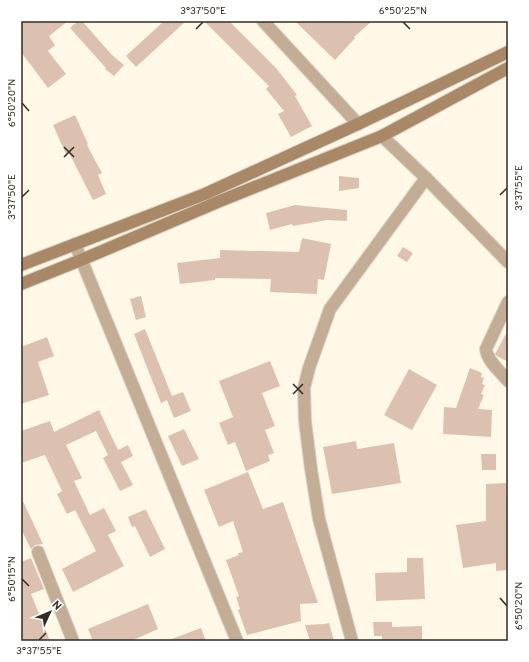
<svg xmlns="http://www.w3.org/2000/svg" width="529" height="662" font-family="Overpass,sans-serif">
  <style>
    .building { fill: #dcc1b0 }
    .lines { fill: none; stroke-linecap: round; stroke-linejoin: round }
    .minor-casing { stroke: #dad3c4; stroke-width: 14 }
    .tertiary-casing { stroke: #dad3c4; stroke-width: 14 }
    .secondary-casing { stroke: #dad3c4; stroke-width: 14 }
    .minor { stroke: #c4ad97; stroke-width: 12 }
    .tertiary { stroke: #c4ad97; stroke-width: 12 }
    .secondary { stroke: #a98867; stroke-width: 12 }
    .ticks { fill: none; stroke: #322d23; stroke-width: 1.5 }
    .neatline { fill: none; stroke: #322d23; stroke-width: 1.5 }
    .ticks-label { font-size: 10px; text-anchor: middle; fill: #322d23 }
  </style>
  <rect width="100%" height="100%" fill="#fff8e7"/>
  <g class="building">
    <path d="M21,21h47l-19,15 6,9 -7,6 18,23 -18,14 -27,-36z"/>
    <path d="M78,21h4l30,34 12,10 -10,11 -9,-7 1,-1 -36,-40z"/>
    <path d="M164,21h22l-50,46 -10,-11z"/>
    <path d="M204,21h25l47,47 21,27 -2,1 17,30 -21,11 -13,-23 6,-3 -18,-22 3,-3z"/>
    <path d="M295,21h77l-18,16 1,1 -20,22z"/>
    <path d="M75,115l13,29 -1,1 15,28 -4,2 8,19 -13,6 -24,-47 -3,1 -13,-29z"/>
    <path d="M339,176l20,2v10l-20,3z"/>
    <path d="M295,205l52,5v11l-20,-1 -34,6 -1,-2 -22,6 -4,-17z"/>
    <path d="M302,238l29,6 -7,36 -6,-1 -1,15 -47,-2 1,-13 -56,-1v2l-35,4 -3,-21 43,-5v-8l79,2z"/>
    <path d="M403,247l10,6 -6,9 -10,-6z"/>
    <path d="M141,296l5,21 -10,3 -6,-21z"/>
    <path d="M145,329l27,67 11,-4 8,19 -17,7 -7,-18 -6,3 -27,-69z"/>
    <path d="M508,330v32l-11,-6 -2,-2z"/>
    <path d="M47,337l7,19 -16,6 11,33 -28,9v-57z"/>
    <path d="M270,361l10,25 -18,7 13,33 -10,4 9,23 -6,2 2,6 -24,10 -11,-29 -7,3 -9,-22 14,-6 -14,-36z"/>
    <path d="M470,368l12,5 -1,4 3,1 -2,6 3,1 -4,9 3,1 -6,14 14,1 -1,27 -48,-3 1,-27 12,1z"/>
    <path d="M409,369l28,16 -25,45 -28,-15z"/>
    <path d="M99,410l19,40 10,-5 5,11 -12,6 12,23 -13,6 -17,-33 5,-3 -12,-24 -30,14 16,33 -8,3 16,34 14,-7 12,23 -8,4 16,31 -51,26 -11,-23 34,-18 -21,-41 -8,4 -10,-20 5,-3 -17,-36 -24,8v-32l29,-10 4,11z"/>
    <path d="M184,429l15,30 -17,7 -14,-30z"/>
    <path d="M356,441l1,8 37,-6 7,40 -69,11 -9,-47z"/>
    <path d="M481,454h15v16h-14z"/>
    <path d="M248,472l15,37 20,-7 35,101 -18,1 1,17 -54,14 -9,-25 2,-1 -4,-12 3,-1 -13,-36 13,-5 -1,-2 5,-1 -10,-31 -14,6 -15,-37z"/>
    <path d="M506,483l1,32 1,-1v56l-12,1v-8l-33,5 -7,-43 30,-4v-37z"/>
    <path d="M21,497l22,47 -8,1 -4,4 -10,-20z"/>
    <path d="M144,510h2l19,39 -15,8 -15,-31 -3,1 -4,-10z"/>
    <path d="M31,558l13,31 -13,5 19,47h-29v-79z"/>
    <path d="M407,558h16l2,41 -49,2 -1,-28 32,-1z"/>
    <path d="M148,604l10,25 -27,12h-38l-5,-12z"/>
    <path d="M373,622h19v5l30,-1v15h-40v-5h-8z"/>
    <path d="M329,623l5,18h-24l-5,-16 19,-1z"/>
    <path d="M201,628l5,13h-37v-1z"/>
  </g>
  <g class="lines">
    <g class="minor-casing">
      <g id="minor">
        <path d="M263,21l95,103"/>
        <path d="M508,302l-22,47c1,12 15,23 22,32"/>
        <path d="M38,552l35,89"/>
        <path d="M352,641l-33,-122 -8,-50 -6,-48 -1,-33 5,-20 21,-59 96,-131"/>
      </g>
    </g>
    <g class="tertiary-casing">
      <g id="tertiary">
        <path d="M382,136l44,42 82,84"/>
        <path d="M75,244l162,397"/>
      </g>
    </g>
    <g class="secondary-casing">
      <g id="secondary">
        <path d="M21,265l184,-71 153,-70 150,-72"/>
        <path d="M21,284l60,-24 139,-59 162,-65 126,-68"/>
      </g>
    </g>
    <use href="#minor" class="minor"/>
    <use href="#tertiary" class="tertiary"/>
    <use href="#secondary" class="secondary"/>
  </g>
  <path class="ticks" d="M403,22l7,7M196,29l7,-7M22,103l7,8M64,147l10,10M64,157l10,-10M500,195l7,-7M22,197l7,-7M293,384l10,10M293,394l10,-10M22,579l7,7M500,598l7,8M39,640l7,-7"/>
  <rect width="529" height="662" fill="none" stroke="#ffffff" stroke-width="44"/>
  <g transform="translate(50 612) rotate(46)" stroke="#ffffff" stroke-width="3" paint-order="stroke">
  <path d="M0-3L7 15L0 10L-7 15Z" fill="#322d23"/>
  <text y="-6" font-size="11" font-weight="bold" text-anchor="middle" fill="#322d23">N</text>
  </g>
  <rect x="22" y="22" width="485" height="618" class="neatline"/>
  <g class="ticks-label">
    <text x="203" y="14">3°37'50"E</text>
    <text x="403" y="14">6°50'25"N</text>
    <text transform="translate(11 103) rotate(-90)" y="4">6°50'20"N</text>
    <text transform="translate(518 188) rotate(-90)" y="4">3°37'55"E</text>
    <text transform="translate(11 197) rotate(-90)" y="4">3°37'50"E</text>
    <text transform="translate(11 579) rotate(-90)" y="4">6°50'15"N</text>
    <text transform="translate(518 606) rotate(-90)" y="4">6°50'20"N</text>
    <text x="39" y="654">3°37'55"E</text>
  </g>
</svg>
